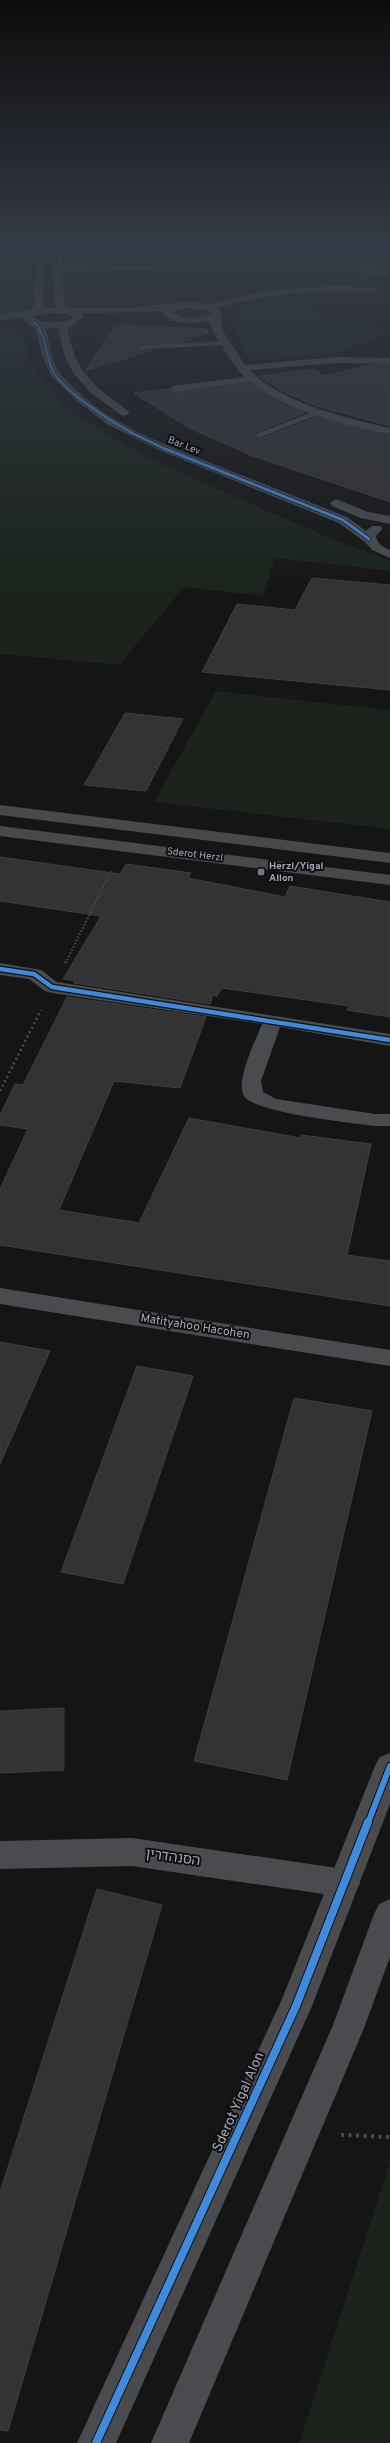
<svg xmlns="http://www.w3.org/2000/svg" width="390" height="2443" font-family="Overpass,'Noto Sans Hebrew',sans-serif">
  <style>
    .green { fill: #1b231c }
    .building { fill: #333335; stroke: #3e3f42 }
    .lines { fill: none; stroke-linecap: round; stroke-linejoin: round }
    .path-far2 { stroke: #4b4c50; stroke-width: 2; stroke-dasharray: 1.5 2; stroke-linecap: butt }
    .path-far1 { stroke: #4b4c50; stroke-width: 2.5; stroke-dasharray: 2 3; stroke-linecap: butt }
    .path { stroke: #4b4c50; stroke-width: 4; stroke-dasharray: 3 4.5; stroke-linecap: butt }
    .service { fill: #494b4e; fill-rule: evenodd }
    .minor { fill: #494b4e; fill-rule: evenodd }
    .tertiary { fill: #494b4e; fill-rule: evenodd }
    .secondary { fill: #48494d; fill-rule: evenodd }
    .cycleway-far4-casing { stroke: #0f0f11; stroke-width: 3.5 }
    .cycleway-far3-casing { stroke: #0f0f11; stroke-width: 4.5 }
    .cycleway-far2-casing { stroke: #0f0f11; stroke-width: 7 }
    .cycleway-far1-casing { stroke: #0f0f11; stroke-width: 8 }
    .cycleway-casing { stroke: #0f0f11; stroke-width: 10 }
    .cycleway-far4 { stroke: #408adc; stroke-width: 2.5 }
    .cycleway-far3 { stroke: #408adc; stroke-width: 3 }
    .cycleway-far2 { stroke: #408adc; stroke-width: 4.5 }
    .cycleway-far1 { stroke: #408adc; stroke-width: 6 }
    .cycleway { stroke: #408adc; stroke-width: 8 }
    .poi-dot { fill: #73767f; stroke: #0f0f11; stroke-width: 1.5 }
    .labels { text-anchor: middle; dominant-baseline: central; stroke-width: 4; stroke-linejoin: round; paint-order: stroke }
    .far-street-label { font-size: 10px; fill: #a5aab8; stroke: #0f0f11 }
    .far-poi-label { font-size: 10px; font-weight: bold; fill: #a5aab8; stroke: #0f0f11; text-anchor: start }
    .street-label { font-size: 12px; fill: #a5aab8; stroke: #0f0f11 }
    .near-street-label { font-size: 14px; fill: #a5aab8; stroke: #0f0f11 }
  </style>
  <rect width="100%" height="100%" fill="#151515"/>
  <g class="green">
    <path d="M72,252h219l4,7 -221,4z"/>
    <path d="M30,260l-3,50 -27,1v-50z"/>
    <path d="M320,295l21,1 -37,12 86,24 -58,23 -82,5 -18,-39 3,-12 17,-8z"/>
    <path d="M0,328l24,9 5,25 37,46 82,51 194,84 48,17v11l-115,-13 -12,38 -79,-9 -65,78 -119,-11z"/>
    <path d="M216,691l174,19v119l-236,-27z"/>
    <path d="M390,2163v280h-91z"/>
  </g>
  <g class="building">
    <path d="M115,325l92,4 1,4 -28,9 -39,2 -4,2v2l16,2 -68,21z"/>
    <path d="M369,365h21v61l-74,-20 -36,-16 -21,-14 54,-7 11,7z"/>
    <path d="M250,383l28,19 27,11 -53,21 1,2 9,2 54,-21 74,18v67l-137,-46 -64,-28 -55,-35 34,-4 5,4z"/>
    <path d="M312,578l78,7v105l-188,-18 35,-68 58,6z"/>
    <path d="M125,713l58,6 -37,72 -62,-6z"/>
    <path d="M0,857l120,17 6,-10 65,9 -3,5 97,19 5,-11 100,16v115l-43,-7 2,-4 -127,-18 -5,8 -4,-1 -3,9 -136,-21 1,-2 -12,-2 38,-63 -101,-15z"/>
    <path d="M67,997l139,20 -26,71 -66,-7 -55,129 80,13 50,-105 112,20v-3l70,9 -24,111 43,6v45l-390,-61v-56l28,-60 -28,-4v-10l15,-31 8,1z"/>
    <path d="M0,1342l50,9 -50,113z"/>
    <path d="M137,1366l56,10 -70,208 -62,-12z"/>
    <path d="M294,1398l78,13 -85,369 -93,-19z"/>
    <path d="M64,1708v62l-64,3v-62z"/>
    <path d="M97,1889l65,16 -154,526 -8,-1v-238z"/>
  </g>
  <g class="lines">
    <path class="path-far2" d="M67,960l44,-89"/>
    <g class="path-far1">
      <path d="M65,963l2,-4"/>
      <path d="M0,1091l41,-81"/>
    </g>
    <path class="path" d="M341,2135l49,2"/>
    <g class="service">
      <path d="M42,254v4h-3l-39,1v-4z"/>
      <path d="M151,266l4,2 -1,2 -96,1 -4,-2 4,-2z"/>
      <path d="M225,341l4,2 -1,2 -86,4 -4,-2 4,-2z"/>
      <path d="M253,376l4,3 -1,2 -83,11 -4,-3 4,-3z"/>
      <path d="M318,410l7,2 -64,25 -8,-2z"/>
    </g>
    <g class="minor">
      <path d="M390,259v6l-21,3 21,4v6l-22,-3 -11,-7 12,-7z"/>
      <path d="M332,286l42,1 5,3 -5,3c-53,-2 -106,-1 -157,15l6,5 -3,3 3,15 22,34 91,-8 54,1v6l-54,-1 -86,7c31,33 97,48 140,58v6c-45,-9 -107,-23 -142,-54 -10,-8 -16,-19 -23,-29 -6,-10 -14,-19 -15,-30 -15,3 -37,5 -48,-8l1,-2 -94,3 -5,-3 5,-3h60l56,-6 24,2 61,-14zM185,308l22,2 5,3c-11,6 -29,7 -40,-1z"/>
      <path d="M31,310l3,1v4l-34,5v-6z"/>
      <path d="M0,963l41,7 16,12 333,52v12l-110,-19 -19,54 2,11 13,7 99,15h15v12h-15c-21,-3 -126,-13 -132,-32 -6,-17 12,-52 19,-70l-210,-31 -7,-2 -16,-12 -29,-4z"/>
      <path d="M0,1288l390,62v16l-390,-62z"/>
      <path d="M132,1838l212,31 11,4 5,10 -5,10 -11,4 -212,-31 -132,3v-28z"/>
    </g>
    <g class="tertiary">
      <path d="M35,252h8v56h12l-2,-56h8l3,53 17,8 3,4 -17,12 8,28 7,13 15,17 33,26 -5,3 -4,-1 -31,-23 -16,-18 -9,-17 -7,-29h-13c6,14 5,33 15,45 41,51 109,73 166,96 41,16 81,32 121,48l19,14 6,-5h8l2,3 -6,7c1,8 7,11 14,14v8l-18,-8 -7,-8 -26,-19 -180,-73 -52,-26 -30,-23 -26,-25 -9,-21 -6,-25 -14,-12 12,-12zM45,313l22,1 6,3c-10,7 -29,8 -40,0z"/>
      <path d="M336,499l32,13 22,4v8l-29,-6 -29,-12 -2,-3z"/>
      <path d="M390,1753v51l-78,202 -196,437h-39l205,-444 93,-233 5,-9z"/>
      <path d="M390,1899v58l-26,71 -175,415h-38l182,-418 41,-111 5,-10z"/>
    </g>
    <g class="secondary">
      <path d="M0,805l390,48v10l-390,-48z"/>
      <path d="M0,826l390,49v10l-390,-49z"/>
    </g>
    <g class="cycleway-far4-casing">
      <path id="cycleway-far4" d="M34,322c13,13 11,34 20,51 12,20 58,49 78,60"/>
    </g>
    <g class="cycleway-far3-casing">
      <path id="cycleway-far3" d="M130,432l33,16 180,72 26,19"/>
    </g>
    <g class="cycleway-far2-casing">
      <path id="cycleway-far2" d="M0,969l34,5 18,13 338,53"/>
    </g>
    <g class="cycleway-far1-casing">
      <path id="cycleway-far1" d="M368,1823l22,-57"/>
    </g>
    <g class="cycleway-casing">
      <path id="cycleway" d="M96,2443l200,-437 72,-184"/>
    </g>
    <use href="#cycleway-far4" class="cycleway-far4"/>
    <use href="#cycleway-far3" class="cycleway-far3"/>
    <use href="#cycleway-far2" class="cycleway-far2"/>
    <use href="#cycleway-far1" class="cycleway-far1"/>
    <use href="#cycleway" class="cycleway"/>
  </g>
  <linearGradient id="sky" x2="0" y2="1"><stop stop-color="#0c0c0c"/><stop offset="0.42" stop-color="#353b46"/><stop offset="1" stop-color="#353b46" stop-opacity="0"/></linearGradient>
  <rect width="390" height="594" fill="url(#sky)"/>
  <rect class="poi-dot" x="257" y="868" width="8" height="8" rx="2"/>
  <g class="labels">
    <g class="far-street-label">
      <text transform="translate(184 446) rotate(22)">Bar Lev</text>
      <text transform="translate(195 855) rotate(7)">Sderot Herzl</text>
    </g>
    <g class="far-poi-label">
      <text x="269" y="866">Herzl/Yigal<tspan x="269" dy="12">Allon</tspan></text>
    </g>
    <g class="street-label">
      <text transform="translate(195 1327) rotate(9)">Matityahoo Hacohen</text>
    </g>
    <g class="near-street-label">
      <text transform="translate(173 1858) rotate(8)">הסנהדרין</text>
      <text transform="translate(239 2102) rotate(-66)">Sderot Yigal Alon</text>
    </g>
  </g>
</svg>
